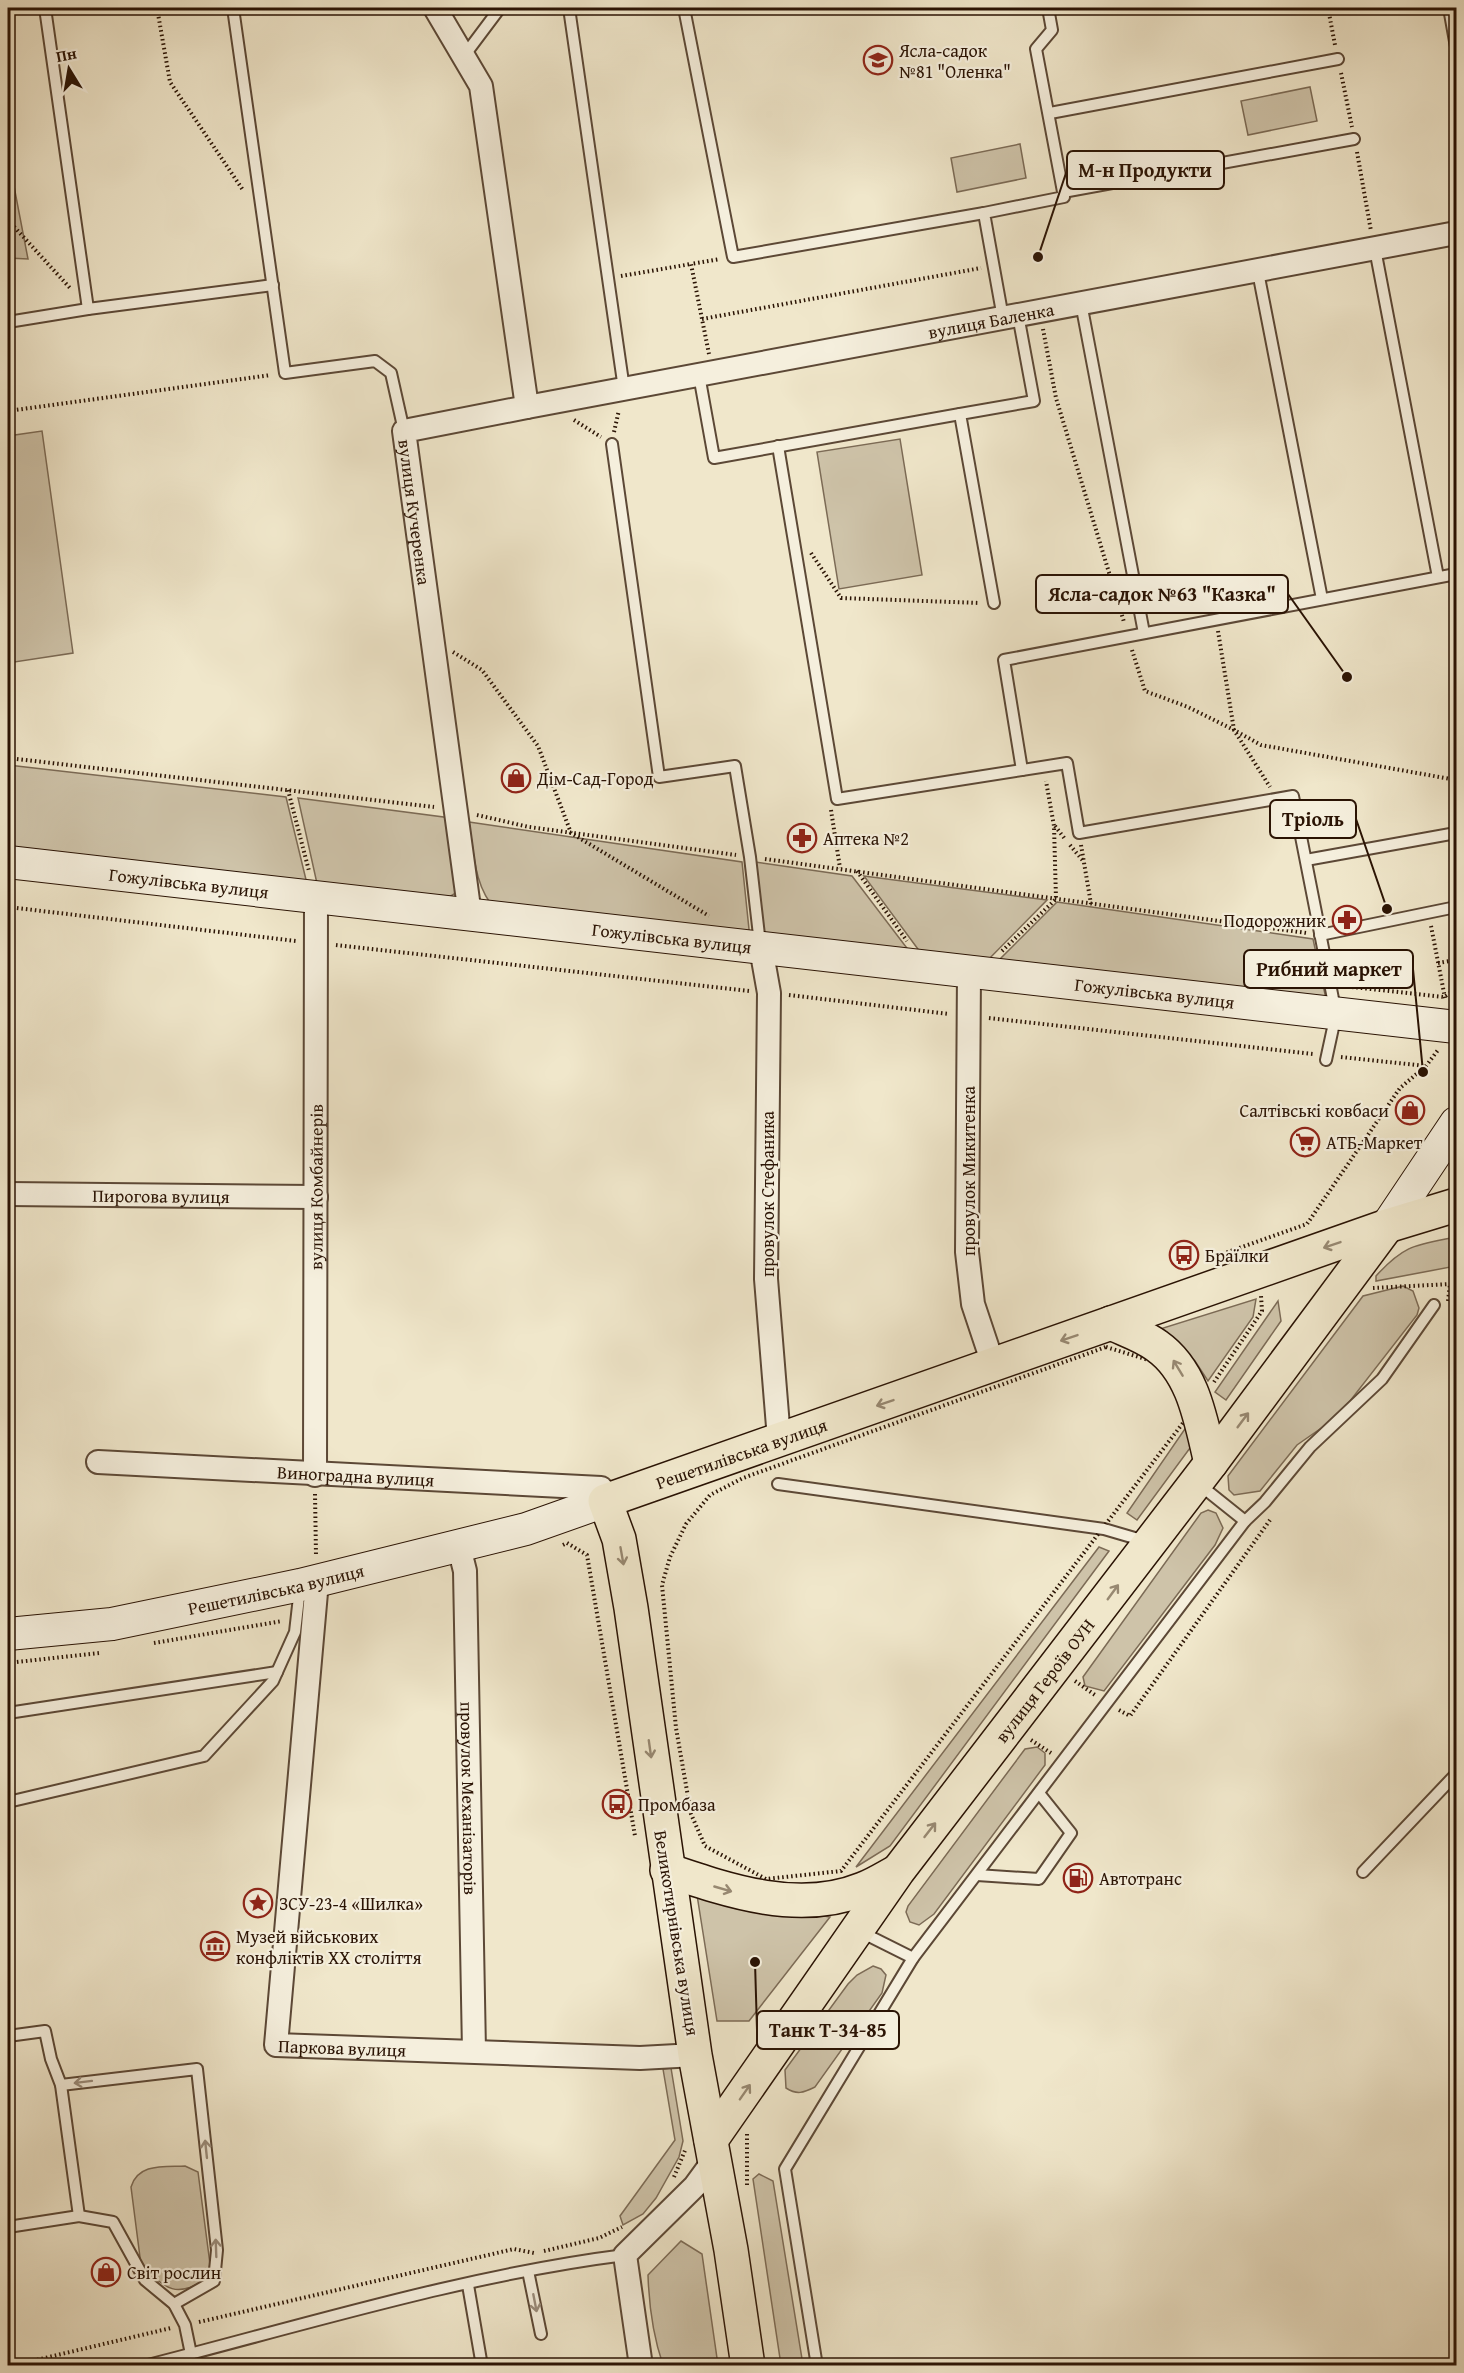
<svg xmlns="http://www.w3.org/2000/svg" width="1464" height="2373" font-family="'Gentium Book Plus',serif">
  <style>
    .green { fill: #cec3a9; stroke: #7c6b56; stroke-width: 1.5 }
    .lines { fill: none; stroke-linecap: round; stroke-linejoin: round }
    .lane-casing { stroke: #5c4836; stroke-width: 14 }
    .street-casing { stroke: #5c4836; stroke-width: 26 }
    .secondary-casing { stroke: #2a1304; stroke-width: 34 }
    .primary-casing { stroke: #2a1304; stroke-width: 36 }
    .path { stroke: #2a1304; stroke-width: 4; stroke-dasharray: 1.5 3; stroke-linecap: butt }
    .lane { stroke: #f5efdd; stroke-width: 10 }
    .street { stroke: #f5efdd; stroke-width: 22 }
    .secondary { stroke: #f5efdd; stroke-width: 32 }
    .primary { stroke: #f0e7cb; stroke-width: 33 }
    .oneway { stroke: #978871 }
    .oneway2 { stroke: #9a8c7b }
    .labels { text-anchor: middle; dominant-baseline: central; stroke-width: 4.5; stroke-linejoin: round; paint-order: stroke }
    .poi-label { font-size: 18px; fill: #2a1304; stroke: #f5efdd; text-anchor: start }
    .street-label { font-size: 18px; fill: #2a1304; stroke: #f5efdd }
    .leader { fill: none; stroke: #2a1304; stroke-width: 2 }
    .callout-dot { fill: #2a1304; stroke: #f5efdd; stroke-width: 2 }
    .callout { fill: #f5efdd; stroke: #2a1304; stroke-width: 2 }
    .callout-label { font-size: 20px; text-anchor: middle; font-weight: bold; fill: #2a1304 }
  </style>
  <rect width="100%" height="100%" fill="#f0e7cb"/>
  <filter id="stains"><feTurbulence type="fractalNoise" baseFrequency=".00333" numOctaves="4"/><feColorMatrix values="0 0 0 0 .2 0 0 0 0 .09 0 0 0 0 .02 0 0 0 .5 -.17"/></filter>
  <radialGradient id="worn" r=".72"><stop offset=".6" stop-color="#630" stop-opacity="0"/><stop offset="1" stop-color="#630" stop-opacity=".3"/></radialGradient>
  <g class="green">
    <path d="M1310,87l7,34 -69,14 -7,-34z"/>
    <path d="M1020,144l6,34 -69,14 -6,-34z"/>
    <path d="M8,155l20,104 -20,-1z"/>
    <path d="M42,431l31,222 -65,10v-227z"/>
    <path d="M900,439l22,136 -83,14 -22,-137z"/>
    <path d="M8,765l278,32 22,91 -300,-35z"/>
    <path d="M298,798l153,20 8,73 -18,11 -123,-14z"/>
    <path d="M469,822l273,40 8,77 -254,-29c-22,-23 -22,-57 -27,-88z"/>
    <path d="M755,862l97,14 64,84 -151,-19z"/>
    <path d="M864,876l183,24 -65,66 -56,-6z"/>
    <path d="M1057,902l256,37 15,69 -335,-42z"/>
    <path d="M1456,1237v29l-80,15v-5c29,-32 40,-31 80,-39z"/>
    <path d="M1403,1286l10,5 6,17 -2,7 -67,86 -20,21 -33,23 -37,46 -26,4 -5,-5 -1,-14 135,-180z"/>
    <path d="M1256,1299l-3,18 -45,64 -13,-20 -35,-32z"/>
    <path d="M1278,1301l3,20 -55,79 -11,-8z"/>
    <path d="M1189,1423l1,25 -53,72 -10,-7z"/>
    <path d="M1208,1510l8,3 7,15 -8,17 -111,146 -19,-5 -2,-9 118,-164z"/>
    <path d="M1099,1547l10,4 -219,295 -34,21z"/>
    <path d="M1037,1747l8,6v12l-111,149 -15,11 -9,-3 -4,-10 2,-6 117,-157z"/>
    <path d="M697,1895l133,22 -81,104h-32z"/>
    <path d="M873,1966l8,3 5,6 -4,18 -67,94c-12,6 -18,8 -29,1l-1,-18 63,-86 9,-9z"/>
    <path d="M671,2068l12,73 -4,16 -23,41 -13,16 -20,11 -3,-9 55,-76 -12,-71z"/>
    <path d="M185,2166l13,6 12,92 -3,14c-31,22 -42,10 -66,-13l-10,-78c7,-24 33,-20 54,-21z"/>
    <path d="M759,2174l14,7 30,184h-22l-28,-186z"/>
    <path d="M681,2241l21,13 16,111h-55c-10,-29 -14,-59 -15,-90z"/>
  </g>
  <g class="lines">
    <g class="lane-casing">
      <g id="lane">
        <path d="M45,8l43,301 185,-24"/>
        <path d="M233,8l52,365 90,-12 16,12 13,58"/>
        <path d="M569,8l55,381"/>
        <path d="M684,8l49,249 251,-44"/>
        <path d="M1449,8l7,39"/>
        <path d="M464,56l36,-48"/>
        <path d="M1050,113l288,-54"/>
        <path d="M1063,192l291,-53"/>
        <path d="M1375,249l63,328"/>
        <path d="M1258,272l64,327"/>
        <path d="M1081,303l63,330"/>
        <path d="M1003,318l-19,-105 80,-16 -28,-148 16,-19 -4,-22"/>
        <path d="M8,322l80,-13"/>
        <path d="M699,375l15,83 246,-44"/>
        <path d="M612,444l47,333 76,-11 15,91 10,87"/>
        <path d="M778,446l59,353 230,-36 12,70 214,-37 43,218 -10,46"/>
        <path d="M994,603l-34,-189 74,-13 -16,-86"/>
        <path d="M1022,770l-18,-110 452,-86"/>
        <path d="M1306,860l150,-27"/>
        <path d="M1320,935l136,-28"/>
        <path d="M778,1484l326,45 41,12"/>
        <path d="M1245,1521l20,-19 45,-55 72,-68 52,-74"/>
        <path d="M8,1713l269,-41"/>
        <path d="M8,1802l196,-46 69,-75 22,-49 5,-44"/>
        <path d="M1363,1872l93,-98"/>
        <path d="M977,1875l62,4 32,-46 -32,-40"/>
        <path d="M861,1932l52,26 332,-437 -45,-36"/>
        <path d="M8,2036l37,-5 6,28 10,26 18,131"/>
        <path d="M61,2085l136,-16 20,181 -3,31 -40,23"/>
        <path d="M8,2227l71,-11 34,6 32,58 29,24 11,21 6,29"/>
        <path d="M528,2271l13,63"/>
        <path d="M468,2285l14,81"/>
        <path d="M144,2366c157,-40 321,-91 481,-111"/>
        <path d="M817,2366l-32,-197 128,-211"/>
      </g>
    </g>
    <g class="street-casing">
      <g id="street">
        <path id="s1" d="M435,8l46,78 46,321 -123,24 66,484"/>
        <path id="s2" d="M527,407l929,-174"/>
        <path d="M761,948l8,45 -3,286 13,160"/>
        <path d="M969,974l-2,278 6,52 20,60"/>
        <path id="s3" d="M8,1194l308,3"/>
        <path id="s4" d="M98,1462l503,26 4,13"/>
        <path id="s5" d="M315,1475l1,-577"/>
        <path id="s6" d="M459,1547l6,24 9,480"/>
        <path id="s7" d="M317,1581l-41,464 364,13 55,-3"/>
        <path d="M641,2366l-16,-111 70,-69 19,-26"/>
      </g>
    </g>
    <g class="secondary-casing">
      <g id="secondary">
        <path id="s8" d="M8,862l1448,165"/>
        <path d="M1387,1226l69,-103"/>
        <path id="s9" d="M8,1634l104,-10 188,-39 226,-56 79,-28"/>
      </g>
    </g>
    <g class="primary-casing">
      <g id="primary">
        <path d="M1111,1323c15,7 33,13 46,23 37,26 44,76 54,117"/>
        <path d="M667,1870c62,21 132,45 196,19 11,-4 22,-11 33,-17"/>
        <path id="s10" d="M711,2140l187,-269 313,-408 176,-237"/>
        <path id="s11" d="M748,2366l-17,-116 -36,-195 -64,-447 -12,-69 -14,-38 782,-275 69,-21"/>
      </g>
    </g>
    <g class="path">
      <path d="M157,8l13,74 73,108"/>
      <path d="M1328,8l7,37"/>
      <path d="M1341,73l11,54"/>
      <path d="M1357,152l14,79"/>
      <path d="M8,220l62,68"/>
      <path d="M621,276l70,-12"/>
      <path d="M702,319l279,-51"/>
      <path d="M1043,329l13,69 68,224"/>
      <path d="M709,354l-18,-90 29,-5"/>
      <path d="M8,411l263,-36"/>
      <path d="M574,420l27,17"/>
      <path d="M614,432l5,-22"/>
      <path d="M811,553l30,45 139,5"/>
      <path d="M1218,631l16,99 27,15 195,35"/>
      <path d="M1132,650l13,41 43,16 46,23 36,57"/>
      <path d="M453,652l29,18 56,76 33,87 138,83"/>
      <path d="M8,758l426,49"/>
      <path d="M288,790l21,81"/>
      <path d="M831,810l9,58"/>
      <path d="M477,815l52,12 207,28"/>
      <path d="M1055,826l10,13"/>
      <path d="M1070,845l14,17"/>
      <path d="M1081,845l10,59"/>
      <path d="M765,859l542,74"/>
      <path d="M857,871l50,70"/>
      <path d="M8,907l288,34"/>
      <path d="M1431,926l14,72"/>
      <path d="M336,945l413,46"/>
      <path d="M1002,951l54,-52 -2,-73 -8,-45"/>
      <path d="M1438,963l18,-3"/>
      <path d="M1343,986l101,11 12,-8"/>
      <path d="M789,995l160,19"/>
      <path d="M989,1018l324,36"/>
      <path d="M1341,1057l85,9"/>
      <path d="M1214,1257l93,-33 93,-136 26,-22 12,-16"/>
      <path d="M1373,1288l77,-4"/>
      <path d="M1448,1301l2,-17 6,-1"/>
      <path d="M1106,1347l59,18 10,12 11,42 -345,452 -75,8 -61,-33 -14,-32 -15,-86 -14,-143 8,-28 16,-33 24,-29 33,-17z"/>
      <path d="M1214,1382l48,-71 -1,-15"/>
      <path d="M315,1494l1,61"/>
      <path d="M563,1545l4,-2 20,12 48,281"/>
      <path d="M154,1643l128,-22"/>
      <path d="M8,1663l91,-10"/>
      <path d="M1075,1681l20,14"/>
      <path d="M1119,1710l11,6 140,-196"/>
      <path d="M1031,1740l20,13"/>
      <path d="M747,2134v53"/>
      <path d="M674,2177l12,-29"/>
      <path d="M544,2251l55,-13 23,-11"/>
      <path d="M199,2322l315,-73 20,4"/>
      <path d="M11,2366l160,-38"/>
    </g>
    <use href="#lane" class="lane"/>
    <use href="#street" class="street"/>
    <use href="#secondary" class="secondary"/>
    <use href="#primary" class="primary"/>
  </g>
  <defs><path id="oneway-shaft" d="M-6 0H5M1.5-3L5.5 0L1.5 3" fill="none" stroke-width="1.6" stroke-linecap="round" stroke-linejoin="round" transform="scale(1.5)"/></defs>
  <g class="oneway">
    <use href="#oneway-shaft" transform="translate(1332 1245) rotate(161)"/>
    <use href="#oneway-shaft" transform="translate(1069 1338) rotate(161)"/>
    <use href="#oneway-shaft" transform="translate(1178 1368) rotate(-121)"/>
    <use href="#oneway-shaft" transform="translate(885 1403) rotate(161)"/>
    <use href="#oneway-shaft" transform="translate(1243 1420) rotate(-53)"/>
    <use href="#oneway-shaft" transform="translate(622 1556) rotate(80)"/>
    <use href="#oneway-shaft" transform="translate(1113 1592) rotate(-54)"/>
    <use href="#oneway-shaft" transform="translate(650 1749) rotate(82)"/>
    <use href="#oneway-shaft" transform="translate(930 1830) rotate(-52)"/>
    <use href="#oneway-shaft" transform="translate(723 1889) rotate(16)"/>
    <use href="#oneway-shaft" transform="translate(745 2092) rotate(-55)"/>
  </g>
  <g class="oneway2">
    <use href="#oneway-shaft" transform="translate(83 2082) rotate(173)"/>
    <use href="#oneway-shaft" transform="translate(206 2149) rotate(-96)"/>
    <use href="#oneway-shaft" transform="translate(216 2248) rotate(-92)"/>
    <use href="#oneway-shaft" transform="translate(535 2303) rotate(79)"/>
  </g>
  <defs>
    <g id="school-ring" transform="scale(1.5)"><circle r="9.5" fill="#f5efdd" stroke="#8f2418" stroke-width="1.5"/><path d="M0-5L7-2L0 1L-7-2ZM-4 1L0 2.5L4 1V4Q0 6-4 4Z" fill="#8f2418"/></g>
    <g id="shop-ring" transform="scale(1.5)"><circle r="9.5" fill="#f5efdd" stroke="#8f2418" stroke-width="1.5"/><path d="M-5-2.5h2.3a2.7 3.5 0 0 1 5.4 0H5L5.5 6h-11ZM-1.5-2.5h3a1.5 2.3 0 0 0-3 0Z" fill="#8f2418"/></g>
    <g id="pharmacy-ring" transform="scale(1.5)"><circle r="9.5" fill="#f5efdd" stroke="#8f2418" stroke-width="1.5"/><path d="M-2-6h4v4h4v4h-4v4h-4v-4h-4v-4h4Z" fill="#8f2418"/></g>
    <g id="supermarket-ring" transform="scale(1.5)"><circle r="9.5" fill="#f5efdd" stroke="#8f2418" stroke-width="1.5"/><path d="M-6-5.5h2.5l.6 2H6L4.5 2H-2.5L-4.4-4H-6ZM-1.5 3.2a1.3 1.3 0 1 0 .1 0ZM3 3.2a1.3 1.3 0 1 0 .1 0Z" fill="#8f2418"/></g>
    <g id="bus-ring" transform="scale(1.5)"><circle r="9.5" fill="#f5efdd" stroke="#8f2418" stroke-width="1.5"/><path d="M-5-6H5V4H4V6H2V4H-2V6H-4V4H-5ZM-3.5-4V0h7V-4ZM-3.5 1.2v1.5H-2V1.2ZM2 1.2v1.5H3.5V1.2Z" fill="#8f2418"/></g>
    <g id="fuel-ring" transform="scale(1.5)"><circle r="9.5" fill="#f5efdd" stroke="#8f2418" stroke-width="1.5"/><path d="M-5.5-6h7V0h2V4h1.3V-2.5L3-4.5l.8-.8L6-3V5H2.5V1h-1V6h-7ZM-4.2-4.7v3.2H.2V-4.7Z" fill="#8f2418"/></g>
    <g id="sight-ring" transform="scale(1.5)"><circle r="9.5" fill="#f5efdd" stroke="#8f2418" stroke-width="1.5"/><path d="M0-6L1.8-2.2L6-1.7L2.9 1.2L3.7 5.4L0 3.3L-3.7 5.4L-2.9 1.2L-6-1.7L-1.8-2.2Z" fill="#8f2418"/></g>
    <g id="museum-ring" transform="scale(1.5)"><circle r="9.5" fill="#f5efdd" stroke="#8f2418" stroke-width="1.5"/><path d="M0-6L6-3V-2H-6V-3ZM-5-1h2V3h-2ZM-1-1h2V3h-2ZM3-1h2V3H3ZM-6 4H6V6H-6Z" fill="#8f2418"/></g>
  </defs>
  <g fill-rule="evenodd">
    <use href="#school-ring" x="878" y="60"/>
    <use href="#shop-ring" x="516" y="778"/>
    <use href="#pharmacy-ring" x="802" y="838"/>
    <use href="#pharmacy-ring" x="1347" y="920"/>
    <use href="#shop-ring" x="1410" y="1110"/>
    <use href="#supermarket-ring" x="1305" y="1142"/>
    <use href="#bus-ring" x="1184" y="1255"/>
    <use href="#bus-ring" x="617" y="1804"/>
    <use href="#fuel-ring" x="1078" y="1878"/>
    <use href="#sight-ring" x="258" y="1903"/>
    <use href="#museum-ring" x="215" y="1946"/>
    <use href="#shop-ring" x="106" y="2272"/>
  </g>
  <g class="labels">
    <g class="poi-label">
      <text x="899" y="50">Ясла-садок<tspan x="899" dy="21">№81 "Оленка"</tspan></text>
      <text x="537" y="778">Дім-Сад-Город</text>
      <text x="823" y="838">Аптека №2</text>
      <text x="1326" y="920" text-anchor="end">Подорожник</text>
      <text x="1389" y="1110" text-anchor="end">Салтівські ковбаси</text>
      <text x="1326" y="1142">АТБ-Маркет</text>
      <text x="1205" y="1255">Браїлки</text>
      <text x="638" y="1804">Промбаза</text>
      <text x="1099" y="1878">Автотранс</text>
      <text x="279" y="1903">ЗСУ-23-4 «Шилка»</text>
      <text x="236" y="1936">Музей військових<tspan x="236" dy="21">конфліктів ХХ століття</tspan></text>
      <text x="127" y="2272">Світ рослин</text>
    </g>
    <g class="street-label">
      <text stroke="none"><textPath href="#s2" startOffset="472">вулиця Баленка</textPath></text>
      <text stroke="none"><textPath href="#s1" startOffset="622">вулиця Кучеренка</textPath></text>
      <text stroke="none"><textPath href="#s8" startOffset="182">Гожулівська вулиця</textPath></text>
      <text stroke="none"><textPath href="#s8" startOffset="668">Гожулівська вулиця</textPath></text>
      <text stroke="none"><textPath href="#s8" startOffset="1154">Гожулівська вулиця</textPath></text>
      <text transform="translate(968 1171) rotate(-90)">провулок Микитенка</text>
      <text stroke="none"><textPath href="#s5" startOffset="288">вулиця Комбайнерів</textPath></text>
      <text transform="translate(767 1194) rotate(-90)">провулок Стефаника</text>
      <text stroke="none"><textPath href="#s3" startOffset="153">Пирогова вулиця</textPath></text>
      <text stroke="none"><textPath href="#s11" startOffset="1022">Решетилівська вулиця</textPath></text>
      <text stroke="none"><textPath href="#s4" startOffset="258">Виноградна вулиця</textPath></text>
      <text stroke="none"><textPath href="#s9" startOffset="272">Решетилівська вулиця</textPath></text>
      <text stroke="none"><textPath href="#s10" startOffset="568">вулиця Героїв ОУН</textPath></text>
      <text stroke="none"><textPath href="#s6" startOffset="252">провулок Механізаторів</textPath></text>
      <text transform="translate(677 1933) rotate(81)">Великотирнівська вулиця</text>
      <text stroke="none"><textPath href="#s7" startOffset="532">Паркова вулиця</textPath></text>
    </g>
  </g>
  <path class="leader" d="M1038 257L1067 170M1347 677L1288 594M1387 909L1356 819M1423 1072L1413 969M755 1962L757 2030"/>
  <g class="callout-dot">
    <circle cx="1038" cy="257" r="6"/>
    <circle cx="1347" cy="677" r="6"/>
    <circle cx="1387" cy="909" r="6"/>
    <circle cx="1423" cy="1072" r="6"/>
    <circle cx="755" cy="1962" r="6"/>
  </g>
  <g class="callout">
    <rect x="1067" y="151" width="157" height="38" rx="6"/>
    <rect x="1036" y="575" width="252" height="38" rx="6"/>
    <rect x="1270" y="800" width="86" height="38" rx="6"/>
    <rect x="1244" y="950" width="169" height="38" rx="6"/>
    <rect x="757" y="2011" width="142" height="38" rx="6"/>
  </g>
  <g class="callout-label">
    <text x="1145" y="177">М-н Продукти</text>
    <text x="1162" y="601">Ясла-садок №63 "Казка"</text>
    <text x="1313" y="826">Тріоль</text>
    <text x="1329" y="976">Рибний маркет</text>
    <text x="828" y="2037">Танк Т-34-85</text>
  </g>
  <rect width="1464" height="2373" fill="none" stroke="#f0e7cb" stroke-width="30"/>
  <rect x="9" y="9" width="1446" height="2355" fill="none" stroke="#2a1304" stroke-width="3"/>
  <rect x="15" y="15" width="1434" height="2343" fill="none" stroke="#2a1304" stroke-width="1.5"/>
  <g transform="translate(69 69) rotate(349)" stroke="#f5efdd" stroke-width="4.5" paint-order="stroke">
  <path d="M0-4.5L10 22L0 15L-10 22Z" fill="#2a1304"/>
  <text y="-9" font-size="16" font-weight="bold" text-anchor="middle" fill="#2a1304">Пн</text>
  </g>
  <rect width="100%" height="100%" filter="url(#stains)"/>
  <rect width="100%" height="100%" fill="url(#worn)"/>
</svg>
